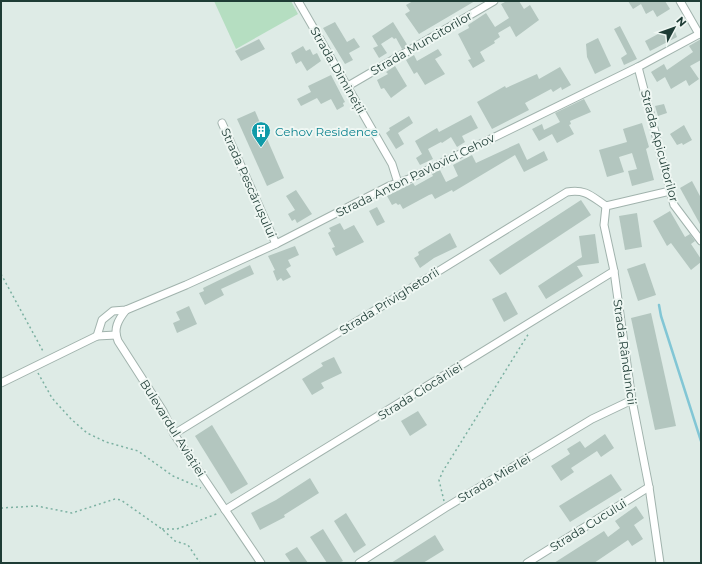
<svg xmlns="http://www.w3.org/2000/svg" width="702" height="564" font-family="Montserrat,sans-serif">
  <style>
    .green { fill: #b5dec1 }
    .lines { fill: none; stroke-linecap: round; stroke-linejoin: round }
    .stream { stroke: #82c6d5; stroke-width: 2.5 }
    .building { fill: #b3c6bf }
    .street-casing { stroke: #a1b3ad; stroke-width: 9 }
    .path { stroke: #7cb1a2; stroke-width: 1.5; stroke-dasharray: 2 3; stroke-linecap: butt }
    .street { stroke: #fff; stroke-width: 7 }
    .labels { text-anchor: middle; dominant-baseline: central; stroke-width: 4; stroke-linejoin: round; paint-order: stroke }
    .street-label { font-size: 12px; fill: #1e3c35; stroke: #eff7f3 }
    .culture-label { font-size: 12px; fill: #0d838f; stroke: #eff7f3; text-anchor: start }
  </style>
  <rect width="100%" height="100%" fill="#deebe6"/>
  <path class="green" d="M214,1h77l7,13 -62,35z"/>
  <g class="lines">
    <path class="stream" d="M659,305l2,11 40,125"/>
  </g>
  <g class="building">
    <path d="M413,1h62l-56,33 -14,-20 5,-3 -4,-6z"/>
    <path d="M507,1h12l5,8 6,-4 9,15 -23,17 -6,-11 -12,7 2,4 -6,4 1,2 -15,9 5,9 -12,7 -5,-8 3,-1 -13,-25 11,-6 -1,-3 18,-12 9,14 14,-9 -8,-14z"/>
    <path d="M628,1h37l5,8 -13,8 -4,-7 -7,4 -5,-10 -8,5z"/>
    <path d="M335,22l12,20 7,-4 6,9 -11,6 4,7 -8,4 -22,-36z"/>
    <path d="M393,22l15,24 -6,3 -6,-11 -2,1 -2,-2 -11,7 6,9 -8,5 -6,-10 5,-2 -6,-10z"/>
    <path d="M620,26l17,33 -13,6 -3,-7 6,-4 -13,-25z"/>
    <path d="M673,26l4,11 -27,14 -5,-10z"/>
    <path d="M598,38l13,28 -16,8 -8,-17 -1,-13z"/>
    <path d="M259,39l6,10 -24,12 -6,-10z"/>
    <path d="M701,39v21l-11,6 9,13 -10,7 -3,-6 -15,9 -6,-12 -8,5 -6,-10 13,-8 3,6 26,-18 -4,-6z"/>
    <path d="M303,46l3,5 4,-2 3,6 4,-2 4,8 -14,10 -6,-10 -5,3 -5,-11z"/>
    <path d="M438,49l4,6 -7,4 10,15 -20,11 -8,-13 -3,2 -8,-14 8,-5 3,6z"/>
    <path d="M395,66l12,20 -16,12 -7,-10 -3,1 -4,-9 11,-6 -2,-2z"/>
    <path d="M560,67l11,18 -9,5 -1,-3 -8,5 -2,-3 -26,14 4,7 -37,19 -15,-27 28,-16 1,2 31,-14 2,5z"/>
    <path d="M331,75l14,27 -2,1 1,3 -7,4 -6,-11 -10,5 -4,-6 -16,8 -4,-7 14,-7 -3,-6z"/>
    <path d="M584,99l7,13 -21,9 1,3 -2,1 5,9 -17,9 -5,-9 -13,7 -7,-12 10,-5 2,6 16,-8 -5,-9z"/>
    <path d="M664,104l3,9 -9,3 -3,-10z"/>
    <path d="M255,111l29,67 -17,8 -30,-67z"/>
    <path d="M471,115l7,13 -16,8 3,6 -8,5 -6,-10 -9,6 -1,-1 -13,7 5,10 -13,6 -4,-7 6,-4 -7,-13 22,-13 2,4z"/>
    <path d="M409,116l4,7 -15,10 6,11 -8,5 -10,-16 4,-3 -1,-2z"/>
    <path d="M642,123l7,24 -3,2 8,31 -22,6 -4,-15 9,-2 -5,-16 -13,4 5,15 -17,5 -8,-27 28,-8 -4,-13z"/>
    <path d="M684,125l8,15 -9,5 -1,-2 -5,2 -7,-11z"/>
    <path d="M519,143l8,17 17,-9 4,9 -24,12 -9,-17 -62,37 -1,-2 -17,9 -3,-5 -3,1 -26,14 -3,-5 -2,1 -2,-2 -4,2 -5,-9 26,-13 2,3 18,-10 -1,-2 8,-4 6,12 12,-6 -5,-11 19,-10 4,8z"/>
    <path d="M692,181l9,17v28l-21,-38z"/>
    <path d="M296,190l16,24 -15,9 -2,-4 -3,2 -4,-7 7,-4 -9,-14z"/>
    <path d="M581,200l10,15 -91,60 -11,-15z"/>
    <path d="M377,207l8,15 -8,4 -8,-15z"/>
    <path d="M670,211l15,26 5,-3 5,7 -4,3 10,15v3l-10,8 -20,-27 -4,3 -14,-25z"/>
    <path d="M637,213l5,34 -17,3 -6,-34z"/>
    <path d="M340,223l4,7 10,-5 10,17 -28,14 -4,-8 3,-1 -7,-14 3,-2 -2,-3z"/>
    <path d="M450,233l7,14 -23,11 -14,10 -6,-10 5,-3 -1,-3z"/>
    <path d="M595,234l4,29 -22,3 6,10 -37,23 -8,-13 44,-29 -3,-21z"/>
    <path d="M295,246l4,9 -11,5 3,6 -5,3 5,8 -8,4 -2,-3 -4,3 -4,-10 2,-1 -7,-14z"/>
    <path d="M645,263l11,32 -18,6 -11,-32z"/>
    <path d="M250,265l4,9 -33,15 3,6 -19,10 -6,-12 5,-2 -1,-3z"/>
    <path d="M506,292l12,22 -14,8 -12,-23z"/>
    <path d="M189,306l8,18 -20,9 -4,-10 7,-3 -4,-8z"/>
    <path d="M651,313l25,113 -21,4 -24,-112z"/>
    <path d="M334,357l8,16 -21,10 3,5 -12,7 -10,-16 21,-13 -2,-3z"/>
    <path d="M418,411l9,14 -17,11 -9,-15z"/>
    <path d="M212,425l36,59 -17,10 -36,-58z"/>
    <path d="M605,434l9,14 -13,9 -4,-6 -26,17 3,4 -13,9 -10,-15 19,-12 -3,-5 13,-8 5,7z"/>
    <path d="M611,474l11,16 -52,32 -11,-16z"/>
    <path d="M310,478l9,15 -35,22 1,2 -25,13 -9,-17 25,-13z"/>
    <path d="M636,506l8,12 -10,7 9,14 -11,7 -4,-6 -34,23h-40l50,-32 4,6 12,-9 -5,-7z"/>
    <path d="M346,513l20,32 -12,8 -20,-32z"/>
    <path d="M323,529l20,32 -4,2h-12l-17,-26z"/>
    <path d="M435,535l9,15 -21,13h-32z"/>
    <path d="M297,547l11,16h-17l-6,-9z"/>
  </g>
  <g class="lines">
    <g class="street-casing">
      <g id="street">
        <path d="M298,1l94,163 6,19"/>
        <path d="M680,1l19,33"/>
        <path d="M638,67l36,138 27,36"/>
        <path d="M348,86l146,-85"/>
        <path d="M222,123l54,121"/>
        <path d="M126,310c-8,10 -13,19 -8,31l45,70 11,23 87,129"/>
        <path d="M97,336l5,-16 11,-9 13,-1 60,-25 90,-41 113,-58 20,-7 229,-112 63,-34"/>
        <path d="M1,383l96,-47 19,-1"/>
        <path d="M174,434l393,-242c19,-3 24,4 39,14"/>
        <path d="M225,510l389,-239"/>
        <path d="M359,563l86,-55 147,-89 40,-19"/>
        <path d="M527,563l122,-76"/>
        <path d="M660,563l-11,-76 -17,-87 -18,-129 -10,-46 2,-19 64,-15"/>
      </g>
    </g>
    <g class="path">
      <path d="M1,274l43,79"/>
      <path d="M38,373l14,25 19,21 16,14 19,9 32,9 35,25 28,12"/>
      <path d="M444,501l-5,-21 4,-9 86,-138"/>
      <path d="M1,508l36,-2 35,7 43,-14 6,1 41,29 13,12 13,4 12,18"/>
      <path d="M162,529h15l42,-16"/>
    </g>
    <use href="#street" class="street"/>
  </g>
  <defs>
    <g id="building-pin" transform="scale(1)"><path d="M0 17L-7.5 6A9.5 9.5 0 1 1 7.5 6Z" fill="#0f9aa8" stroke="#eff7f3"/><path d="M-4-6H4V6H1V3H-1V6H-4ZM-2.5-4.3h1.7v1.8h-1.7ZM.8-4.3h1.7v1.8H.8ZM-2.5-1h1.7V.8h-1.7ZM.8-1h1.7V.8H.8Z" fill="#fff"/></g>
  </defs>
  <g fill-rule="evenodd">
    <use href="#building-pin" x="261" y="131"/>
  </g>
  <g class="labels">
    <g class="street-label">
      <text transform="translate(421 43) rotate(-30)">Strada Muncitorilor</text>
      <text transform="translate(338 70) rotate(60)">Strada Dimineții</text>
      <text transform="translate(660 146) rotate(75)">Strada Apicultorilor</text>
      <text transform="translate(415 175) rotate(-26)">Strada Anton Pavlovici Cehov</text>
      <text transform="translate(249 183) rotate(66)">Strada Pescărușului</text>
      <text transform="translate(389 301) rotate(-32)">Strada Privighetorii</text>
      <text transform="translate(625 352) rotate(82)">Strada Rândunicii</text>
      <text transform="translate(420 391) rotate(-32)">Strada Ciocârliei</text>
      <text transform="translate(173 428) rotate(58)">Bulevardul Aviației</text>
      <text transform="translate(494 478) rotate(-31)">Strada Mierlei</text>
      <text transform="translate(588 525) rotate(-32)">Strada Cucului</text>
    </g>
    <g class="culture-label">
      <text x="275" y="131">Cehov Residence</text>
    </g>
  </g>
  <rect width="702" height="564" fill="none" stroke="#1e3c35" stroke-width="4"/>
  <g transform="translate(674 28) rotate(49)" stroke="#eff7f3" stroke-width="3" paint-order="stroke">
  <path d="M0-3L7 15L0 10L-7 15Z" fill="#1e3c35"/>
  <text y="-6" font-size="11" font-weight="bold" text-anchor="middle" fill="#1e3c35">N</text>
  </g>
</svg>
